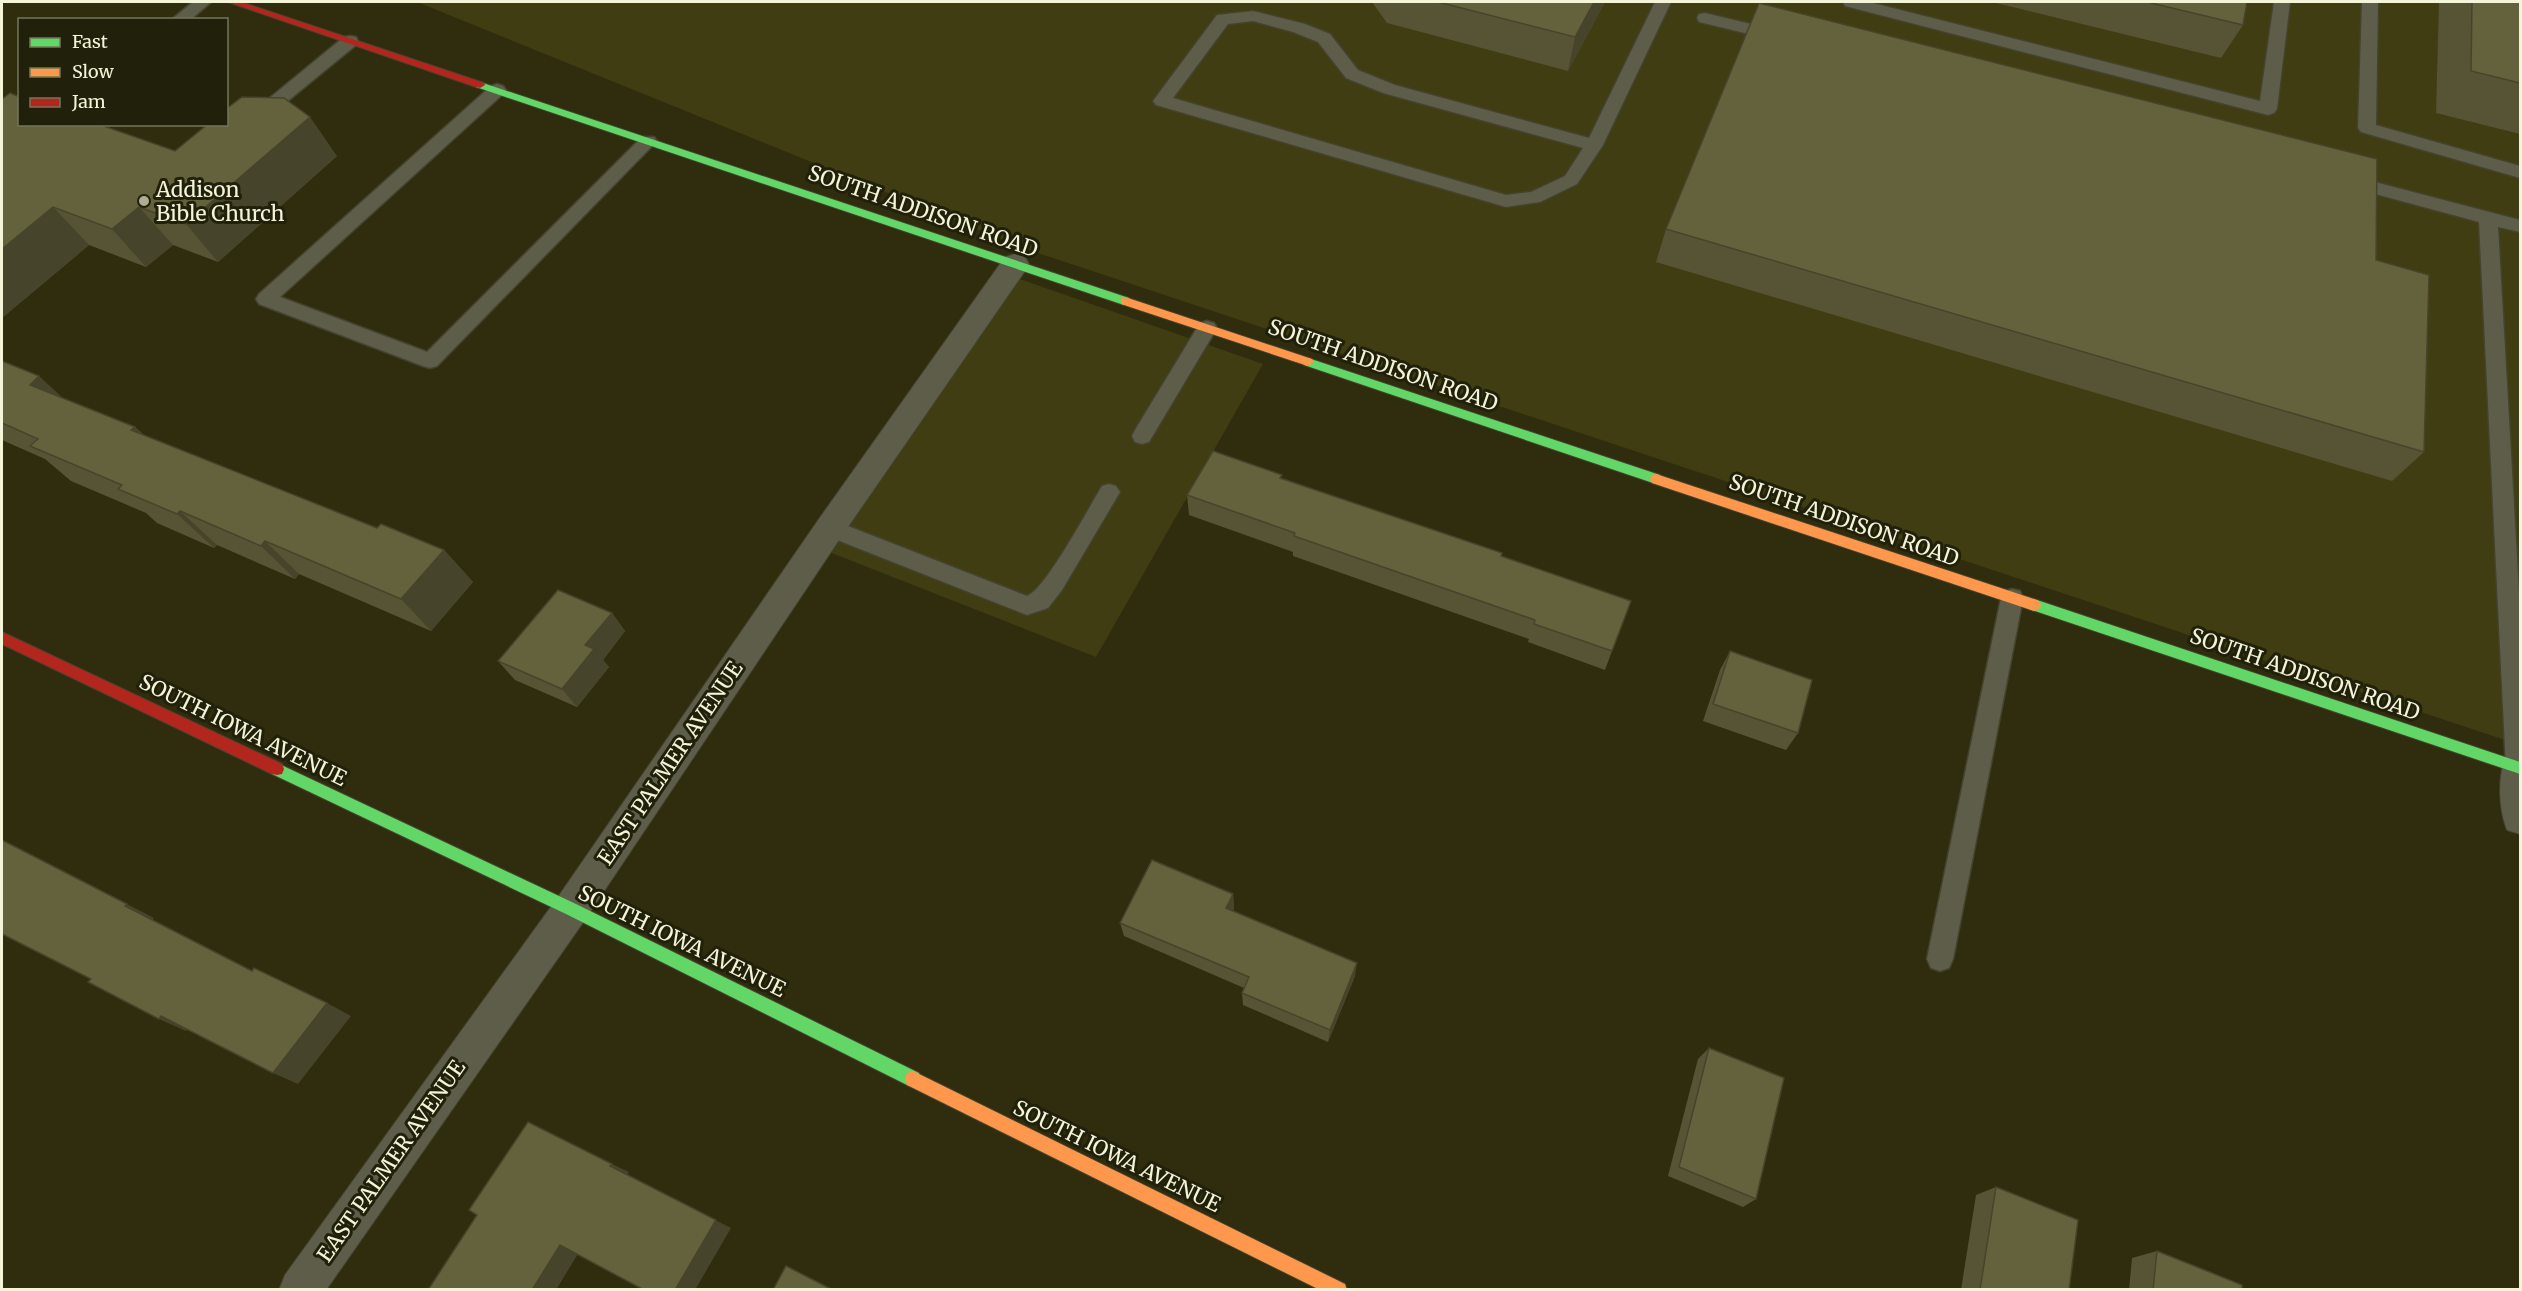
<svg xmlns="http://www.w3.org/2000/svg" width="2522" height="1291" font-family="Merriweather,serif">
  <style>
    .built { fill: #3f3d11 }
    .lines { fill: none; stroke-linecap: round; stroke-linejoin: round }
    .lane-casing { stroke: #44432e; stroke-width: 3 }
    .street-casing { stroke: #44432e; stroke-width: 2 }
    .fast-casing { stroke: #44432e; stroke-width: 2 }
    .slow-casing { stroke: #44432e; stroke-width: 2 }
    .jam-casing { stroke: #44432e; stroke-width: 2 }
    .lane { fill: #5e5d49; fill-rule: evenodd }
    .street { fill: #5e5d49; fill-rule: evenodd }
    .fast { fill: #63d668; fill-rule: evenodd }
    .slow { fill: #ff974d; fill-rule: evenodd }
    .jam { fill: #b3261e; fill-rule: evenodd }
    .wall { fill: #565434 }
    .shaded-wall { fill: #46452b }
    .building { fill: #64623d; stroke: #46452b; stroke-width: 1.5 }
    .poi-dot { fill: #afae91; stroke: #21200b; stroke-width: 2 }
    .labels { text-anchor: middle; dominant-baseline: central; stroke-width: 6; stroke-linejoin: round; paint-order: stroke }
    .poi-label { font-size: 21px; fill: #f4f4d8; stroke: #21200b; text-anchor: start }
    .street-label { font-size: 21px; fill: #f4f4d8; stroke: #21200b }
  </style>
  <rect width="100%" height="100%" fill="#2f2d0e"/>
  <g class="built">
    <path d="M417,2h2103v743l-1494,-496z"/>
    <path d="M1017,278l246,86 -167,293 -272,-107z"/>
  </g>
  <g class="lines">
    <g class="lane-casing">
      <g id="lane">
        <path d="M193,2h18l-21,18h-19z"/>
        <path d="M1655,2h16l-68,143 -26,39 -37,18 -34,5 -350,-102 -3,-4 64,-86 36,-4 52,13 25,10 28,36 37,15 194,53zM1253,21l40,11 25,10 28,36 37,15 200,55 -18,28 -34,16 -25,3 -333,-97 55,-74z"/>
        <path d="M1843,2h26l391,99 14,-99h16l-13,107 -3,4 -6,2 -423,-109z"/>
        <path d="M2362,2h16l-2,123 144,41v12l-159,-46 -3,-4z"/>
        <path d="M1705,13l79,19 2,4 -2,4 -6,1 -79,-19 -2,-4 2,-4z"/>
        <path d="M350,36l6,1 2,4 -2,4 -110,90 -6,2 -26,-9 -2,-4h14v-4l12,4 106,-87z"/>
        <path d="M497,84l6,2 3,4 -3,4 -223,203 147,55 215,-215h12l3,4 -220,225 -7,2 -7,-2 -164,-62 -3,-5 3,-5 232,-208z"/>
        <path d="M2348,175l172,45v12l-22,-5 22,383v168l-2,1 -8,-3 -4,-8 -27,-546 -137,-37 -3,-4 3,-4z"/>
        <path d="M1207,321l7,2 3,5 -68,114 -7,2 -7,-2 -3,-6 3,-6 65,-107z"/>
        <path d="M1109,484l7,2 4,6 -58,98 -14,18 -21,7 -205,-81 -3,-6 3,-6 8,-3 197,77c19,-7 62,-89 75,-110z"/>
        <path d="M2012,589l8,2 3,7 -70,361 -4,9 -9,3 -9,-3 -4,-9 74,-361 3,-7z"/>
      </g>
    </g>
    <g class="street-casing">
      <g id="street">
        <path d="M1015,254l10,3 4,7 -4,7 -184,266 -257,384 -258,369h-47l6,-15 273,-378 261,-378 186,-262z"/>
        <path d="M2518,752l2,1v81l-13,-4c-8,-20 -10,-53 -1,-73z"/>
      </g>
    </g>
    <g class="fast-casing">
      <g id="fast">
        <path d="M480,82l649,216 2,3 -6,4 -4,-1 -645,-217 -1,-2z"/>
        <path d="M1308,358l352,117 2,4 -6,5 -352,-119 -2,-3z"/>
        <path d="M2034,599l486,163v12l-491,-165 -2,-4 2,-4z"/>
        <path d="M277,763l299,141 343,169 2,6 -2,6 -6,2 -6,-2 -341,-171 -294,-140 -2,-5 2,-5z"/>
      </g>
    </g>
    <g class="slow-casing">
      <g id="slow">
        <path d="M1125,297l187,62 2,3 -6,4 -187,-62v-6z"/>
        <path d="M1656,474l378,125 5,2 2,4 -2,4 -5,2 -382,-128 -2,-4 2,-4z"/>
        <path d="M913,1071l432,213 2,6h-27l-413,-205 -2,-6 2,-6z"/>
      </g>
    </g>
    <g class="jam-casing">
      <g id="jam">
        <path d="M228,2h13l243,81 1,2 -5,3 -4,-1z"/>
        <path d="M2,632l280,132 2,5 -2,5 -5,1 -5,-1 -270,-130z"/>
      </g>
    </g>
    <use href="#lane" class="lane"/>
    <use href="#street" class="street"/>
    <use href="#fast" class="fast"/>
    <use href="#slow" class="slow"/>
    <use href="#jam" class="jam"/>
  </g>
  <g class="wall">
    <path d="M1372,2h233l-37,69 -181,-48z"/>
    <path d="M1992,2h255l-4,23 -22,33z"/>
    <path d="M2439,2h81v132l-84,-21z"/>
    <path d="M2,99l173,52 162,5 -119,106 -45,-17 -27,22 -57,-22 -87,73z"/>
    <path d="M1666,229l710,31 48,192 -32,29 -736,-219z"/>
    <path d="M2,361l60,37 73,29 9,8 233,93 67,22 29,32 -42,49 -132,-57 -4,5 -78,-34 -3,3 -57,-25 -11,-10 -75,-32 -26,-22 -43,-19z"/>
    <path d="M1282,478l219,78 111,95 -7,19 -77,-28 1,-3 -236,-83v-4l-104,-37 -2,-20z"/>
    <path d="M612,613l13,18 -22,29 6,7 -32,40 -62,-27 -17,-19z"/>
    <path d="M1730,651l68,82 -12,17 -83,-29 17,-51z"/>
    <path d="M1233,894l1,14 -1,3 122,65 -27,66 -85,-37 -1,-12 2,-5 -120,-52 -4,-13z"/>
    <path d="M1709,1048l47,151 -13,8 -75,-31 30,-117z"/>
    <path d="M1996,1187l73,103h-108l15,-95z"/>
    <path d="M2157,1251l85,39h-113l3,-32z"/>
  </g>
  <g class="shaded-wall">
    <path d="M1594,2h11l-37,69 7,-34z"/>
    <path d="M310,117l27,39 -119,106 -32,-38z"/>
    <path d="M53,207l36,38 -87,73v-69z"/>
    <path d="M139,207l34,38 -27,22 -34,-38z"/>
    <path d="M39,376l39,36 -48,-27z"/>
    <path d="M135,427l37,35 -41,-32z"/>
    <path d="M180,511l37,34 -3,3 -37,-34z"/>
    <path d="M265,541l34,33 -4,5 -34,-33z"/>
    <path d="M444,550l29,32 -42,49 -30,-32z"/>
    <path d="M612,613l13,18 -22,29 6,7 -32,40 -15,-18 23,-44z"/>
    <path d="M1233,894l1,14 -7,14 -1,-14z"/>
    <path d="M127,904l27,14 -2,3 -27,-15z"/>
    <path d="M1357,963l-2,13 -27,66 2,-12z"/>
    <path d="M327,1003l24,13 -53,68 -25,-11z"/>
    <path d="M161,1016l28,12 -3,3 -27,-12z"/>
    <path d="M612,1164l17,8 -2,3 104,53 -36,62h-20l-65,-124z"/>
    <path d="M560,1245l19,7 -23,38h-24z"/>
  </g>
  <g class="building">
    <path d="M1438,2h156l-19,35z"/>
    <path d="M2147,2h100l-4,23z"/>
    <path d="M2472,2h48v81l-49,-12z"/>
    <path d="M1759,3l618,156 -1,101 53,15 -5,177 -758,-223z"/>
    <path d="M10,93l10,4v27h78l77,27 33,-27h18v-15l16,-12 42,1 26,19 -124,107 -47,-17 -27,22 -59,-22 -51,42v-150z"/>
    <path d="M2,361l37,15 -9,9 105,42 -4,3 246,98 4,-4 63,26 -43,49 -136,-58 -4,5 -81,-35 -3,3 -59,-25 4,-4 -92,-39 8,-7 -36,-16z"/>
    <path d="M1213,451l69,24 -2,3 222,75 -1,3 130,45 -19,50 -78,-27 1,-4 -241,-84 1,-3 -108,-38z"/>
    <path d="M558,590l54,23 -27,32 9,4 -32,40 -64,-28z"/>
    <path d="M1730,651l82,29 -14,53 -85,-29z"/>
    <path d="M2,840l125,64 -2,2 127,65 2,-3 73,35 -54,70 -112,-57 -2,3 -71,-37 3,-3 -89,-45z"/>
    <path d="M1152,860l81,34 -7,14 131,55 -27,67 -88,-37 7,-16 -129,-54z"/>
    <path d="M1709,1048l75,30 -28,121 -77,-32z"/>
    <path d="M528,1122l84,42 -2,2 106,54 -41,70h-31l-84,-45 -28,45h-104l49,-75 -8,-5z"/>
    <path d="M1996,1187l82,33 -9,70h-89z"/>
    <path d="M2157,1251l85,34v5h-89z"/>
    <path d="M786,1266l47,24h-60z"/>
  </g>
  <circle class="poi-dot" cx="144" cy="201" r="6"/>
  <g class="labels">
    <g class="poi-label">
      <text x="156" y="189">Addison<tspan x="156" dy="24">Bible Church</tspan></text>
    </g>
    <g class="street-label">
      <text transform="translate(923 211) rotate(19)">SOUTH ADDISON ROAD</text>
      <text transform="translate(1383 365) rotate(19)">SOUTH ADDISON ROAD</text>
      <text transform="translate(1844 520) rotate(19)">SOUTH ADDISON ROAD</text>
      <text transform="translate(2305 674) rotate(19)">SOUTH ADDISON ROAD</text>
      <text transform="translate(243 730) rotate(26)">SOUTH IOWA AVENUE</text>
      <text transform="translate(670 763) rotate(-56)">EAST PALMER AVENUE</text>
      <text transform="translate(682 941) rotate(26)">SOUTH IOWA AVENUE</text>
      <text transform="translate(1117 1156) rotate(26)">SOUTH IOWA AVENUE</text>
      <text transform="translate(391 1161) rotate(-55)">EAST PALMER AVENUE</text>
    </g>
  </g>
  <rect width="2522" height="1291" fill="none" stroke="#f4f4d8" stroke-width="6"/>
  <rect x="18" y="18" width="210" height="108" fill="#21200b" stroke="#75755d" stroke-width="1.5"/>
  <rect x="30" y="38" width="30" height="9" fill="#63d668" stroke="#75755d" stroke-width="1.5"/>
  <text x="72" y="48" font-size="18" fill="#f4f4d8">Fast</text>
  <rect x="30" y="68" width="30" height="9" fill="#ff974d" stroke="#75755d" stroke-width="1.5"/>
  <text x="72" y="78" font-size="18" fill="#f4f4d8">Slow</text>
  <rect x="30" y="98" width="30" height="9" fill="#b3261e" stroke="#75755d" stroke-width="1.5"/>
  <text x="72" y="108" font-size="18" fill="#f4f4d8">Jam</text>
</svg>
